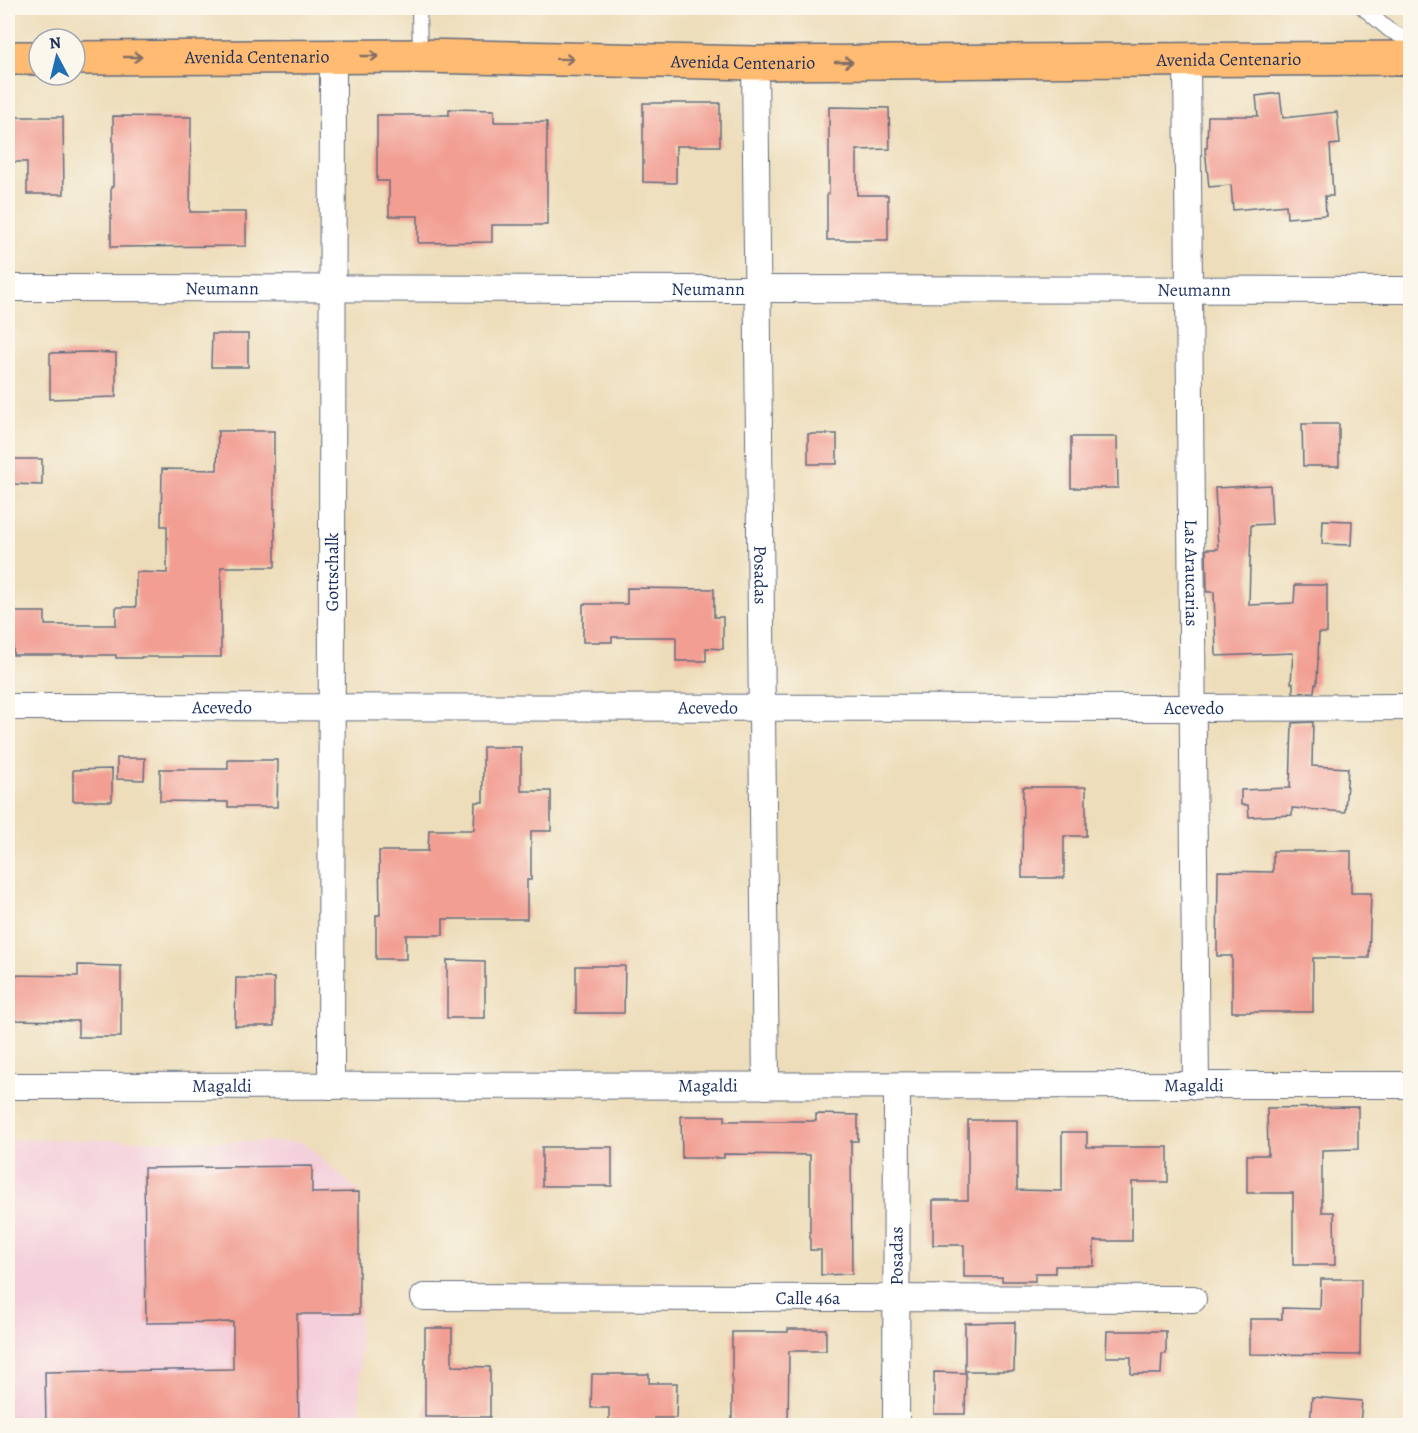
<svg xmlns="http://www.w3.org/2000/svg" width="1418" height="1433" font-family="Alegreya,serif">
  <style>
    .built { fill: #f4cfdc }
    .building { fill: #f29e93 }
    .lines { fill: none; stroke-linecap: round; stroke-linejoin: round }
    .service-casing { stroke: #646c7e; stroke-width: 16 }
    .minor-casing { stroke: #646c7e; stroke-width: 28 }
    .primary-casing { stroke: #646c7e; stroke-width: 36 }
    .service { stroke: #fff; stroke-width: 14 }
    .minor { stroke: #fff; stroke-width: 26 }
    .primary { stroke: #ffbb71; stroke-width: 33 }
    .oneway { stroke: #826e67 }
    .labels { text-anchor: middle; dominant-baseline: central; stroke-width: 5; stroke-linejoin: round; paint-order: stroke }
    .street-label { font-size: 18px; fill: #1b2f5e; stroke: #fbf7ec }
  </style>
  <rect width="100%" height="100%" fill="#fbf7ec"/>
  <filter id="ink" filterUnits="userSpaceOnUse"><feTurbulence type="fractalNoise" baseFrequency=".0167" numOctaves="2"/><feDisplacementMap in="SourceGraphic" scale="12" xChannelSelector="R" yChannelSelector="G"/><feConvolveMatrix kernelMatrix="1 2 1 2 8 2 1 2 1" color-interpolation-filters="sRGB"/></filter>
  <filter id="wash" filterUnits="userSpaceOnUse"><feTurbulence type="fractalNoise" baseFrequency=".008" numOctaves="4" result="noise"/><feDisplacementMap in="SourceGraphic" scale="24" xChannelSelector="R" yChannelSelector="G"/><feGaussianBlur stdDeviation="1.35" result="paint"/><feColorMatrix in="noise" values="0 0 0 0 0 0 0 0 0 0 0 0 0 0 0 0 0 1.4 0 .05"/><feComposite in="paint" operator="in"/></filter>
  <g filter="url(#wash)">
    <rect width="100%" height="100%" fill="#edddba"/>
    <path class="built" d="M8,1139l295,3 56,50 1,233 -352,1z"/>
    <g id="blocks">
      <g class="building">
        <path d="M1280,93l3,25 54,-6 3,32 -10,1 3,51h-8l1,19 -39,3 -1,-13 -53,5 -2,-25 -22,2 -4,-39h2l1,-32h50l-2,-20z"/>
        <path d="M643,103h77v43h-44v37l-33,-1z"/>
        <path d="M829,107l60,1 1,41 -33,1v45h31v45h-61v-46h2z"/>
        <path d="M449,109l45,1v12h53v103h-55v17l-74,1v-27h-29v-35h-12v-66h72z"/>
        <path d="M113,116l78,1 -1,95h56v34l-135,1v-60h2z"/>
        <path d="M12,117h51l1,77h-37v-32h-15z"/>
        <path d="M212,334h36v33h-37z"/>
        <path d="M90,352l26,1v44l-66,2v-46z"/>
        <path d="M1302,424h37v42h-36z"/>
        <path d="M218,431h56v78h1v58h-54v90h-80v1h-25v-3h-103l1,-43h31v13h71v-18h20v-35l31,1v-47h-6l1,-57 55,1z"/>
        <rect x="808" y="434" width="29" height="30"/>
        <path d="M1071,437h46l1,51h-47z"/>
        <path d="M11,459h31v26l-31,-1z"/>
        <path d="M1270,485l2,39 -21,1 -2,80 45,-2 1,-18h32v48h-8l-2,51h-2l-1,8 -21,1v-10h-2l2,-30 -77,3 -2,-64h-7l-1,-43h12l-3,-61z"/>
        <path d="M1323,520l29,1 -1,24 -29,-1z"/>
        <path d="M627,588l87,1v28h9v32l-17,-1v13h-30v-24h-64v5h-29v-38h44z"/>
        <path d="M1313,722l-1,44 36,2 -3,44 -53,-4v7l-43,2 -1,-12h-7v-15l49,-2 2,-65z"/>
        <path d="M483,747h38v44h30v40h-20v49h-4v39h-84v16h-37v24h-30v-44h4l-1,-64h49l1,-21h45l1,-28h8z"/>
        <path d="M117,758h28l-1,22 -27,-1z"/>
        <path d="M228,760h50l-1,47h-49v-5l-68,-1v-32h68z"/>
        <path d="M112,769v32h-39v-31z"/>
        <path d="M1023,787h63v49h-22v42h-42z"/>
        <path d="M1273,851h78v42h20l-2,65h-56v54h-81v-56h-15l1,-85 55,1z"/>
        <path d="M447,960l38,1v57h-38z"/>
        <path d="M78,965l43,1v71h-43v-16l-70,-1 1,-45 69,1z"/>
        <path d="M576,966h49l-1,47h-48z"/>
        <path d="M236,978h38v48h-39z"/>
        <path d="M1358,1107v42l-36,1v62h12l1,53h-42v-72h-46v-38h21l-1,-47z"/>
        <path d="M816,1114l42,1v26h-7l1,133 -31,1v-25h-11v-95l-86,-1v4h-42l-1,-42h44v5h91z"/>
        <path d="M968,1120h49v70l45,1v-59h25v15h81v35h-36v59h-38v25h-39v7h-20v8h-33v-4h-38v-32h-31v-45h35z"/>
        <rect x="542" y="1147" width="70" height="39"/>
        <path d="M312,1166v27l47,-1v122h-62l2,111h-253l-1,-53 188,-3v-47l-87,1 -2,-155z"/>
        <path d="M1321,1279h40l-1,76 -110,-1v-35h32v-11l38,1z"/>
        <path d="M1015,1322l-1,49h-49v-48z"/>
        <path d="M425,1328h27v38l38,1v50h-65z"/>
        <path d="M788,1329h38v22h-37l-1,74h-56v-93h56z"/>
        <path d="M1107,1331h59v23h-4l-1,20h-30v-17h-25z"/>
        <path d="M934,1372l32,1 -1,41h-31z"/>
        <path d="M592,1374h57v9h28l-1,35h-22v7h-45v-17h-18z"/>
        <path d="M1312,1397l50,4 -2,24h-50z"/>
      </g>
    </g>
  </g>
  <g filter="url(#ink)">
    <use href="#blocks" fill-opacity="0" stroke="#646c7e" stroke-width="1.5"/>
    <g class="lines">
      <g class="service-casing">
        <g id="service">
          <path d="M419,8l1,48"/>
          <path d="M1363,8l26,22 21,11"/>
        </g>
      </g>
      <g class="minor-casing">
        <g id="minor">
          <path id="s1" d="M1187,60l9,1026"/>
          <path id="s2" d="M755,63l11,1023"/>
          <path id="s3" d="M8,288l1402,2"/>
          <path id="s4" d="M8,707l1185,1 217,-1"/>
          <path id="s5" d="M8,1086l1402,-1"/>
          <path id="s6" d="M331,1086l2,-1030"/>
          <path id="s7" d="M424,1297l769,2"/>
          <path id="s8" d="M896,1426l1,-340"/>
        </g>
      </g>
      <g class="primary-casing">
        <g id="primary">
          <path d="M8,58h31"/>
          <path id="s9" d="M75,58l345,-2 335,7 655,-5"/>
        </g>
      </g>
      <use href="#service" class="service"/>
      <use href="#minor" class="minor"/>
      <use href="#primary" class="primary"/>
    </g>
    <defs><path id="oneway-shaft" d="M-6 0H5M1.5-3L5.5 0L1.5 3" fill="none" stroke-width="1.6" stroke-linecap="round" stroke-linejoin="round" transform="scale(1.5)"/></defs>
    <g class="oneway">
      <use href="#oneway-shaft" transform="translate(370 56)"/>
      <use href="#oneway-shaft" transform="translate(133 57)"/>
      <use href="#oneway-shaft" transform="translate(565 59) rotate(1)"/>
      <use href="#oneway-shaft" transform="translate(844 62)"/>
    </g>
  </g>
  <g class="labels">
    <g class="street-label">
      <text stroke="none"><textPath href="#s9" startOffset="182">Avenida Centenario</textPath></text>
      <text stroke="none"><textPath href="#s9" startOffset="1154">Avenida Centenario</textPath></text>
      <text stroke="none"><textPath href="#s9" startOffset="668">Avenida Centenario</textPath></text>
      <text stroke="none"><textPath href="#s3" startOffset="214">Neumann</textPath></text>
      <text stroke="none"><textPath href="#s3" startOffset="700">Neumann</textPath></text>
      <text stroke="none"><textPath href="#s3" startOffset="1186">Neumann</textPath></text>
      <text stroke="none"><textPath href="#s6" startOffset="514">Gottschalk</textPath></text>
      <text stroke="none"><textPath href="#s1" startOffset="513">Las Araucarias</textPath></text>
      <text stroke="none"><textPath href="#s2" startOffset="512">Posadas</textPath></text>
      <text stroke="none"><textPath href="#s4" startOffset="214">Acevedo</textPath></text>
      <text stroke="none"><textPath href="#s4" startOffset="700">Acevedo</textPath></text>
      <text stroke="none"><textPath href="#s4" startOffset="1186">Acevedo</textPath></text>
      <text stroke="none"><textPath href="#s5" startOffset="214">Magaldi</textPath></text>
      <text stroke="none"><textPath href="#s5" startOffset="700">Magaldi</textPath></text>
      <text stroke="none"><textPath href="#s5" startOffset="1186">Magaldi</textPath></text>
      <text stroke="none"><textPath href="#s8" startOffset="170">Posadas</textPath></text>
      <text stroke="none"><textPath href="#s7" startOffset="384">Calle 46a</textPath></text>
    </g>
  </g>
  <rect width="1418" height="1433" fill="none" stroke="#fbf7ec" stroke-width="30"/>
  <g transform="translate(57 57) rotate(353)"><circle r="28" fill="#fbf7ec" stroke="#a1a7b3" stroke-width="1.5"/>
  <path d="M0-4.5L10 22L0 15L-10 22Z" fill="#1f6fb2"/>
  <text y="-9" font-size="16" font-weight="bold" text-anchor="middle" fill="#1b2f5e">N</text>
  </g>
</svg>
